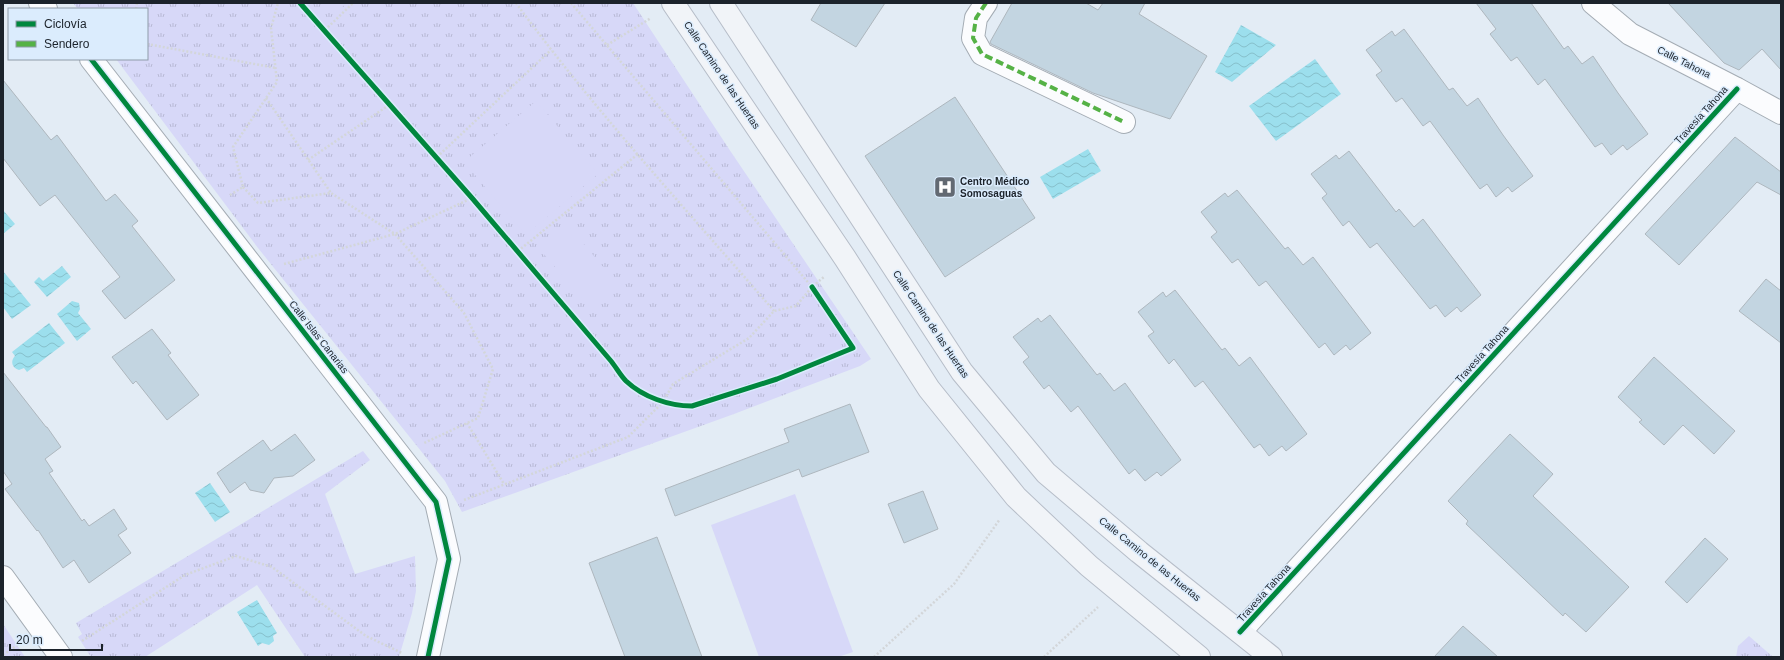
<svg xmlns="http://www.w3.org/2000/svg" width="1784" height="660" font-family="Arial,sans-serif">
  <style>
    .grass { fill: url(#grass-tufts) }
    .pitch { fill: #d7d8f8 }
    .water { fill: url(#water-waves) }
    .building { fill: #c3d5e1; stroke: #aeb7be }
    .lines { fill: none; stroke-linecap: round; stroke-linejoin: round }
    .minor-casing { stroke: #a4acb4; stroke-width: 24 }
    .major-casing { stroke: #b6bdc8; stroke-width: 24 }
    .path { stroke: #d3d6d9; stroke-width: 2.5; stroke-dasharray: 2 2; stroke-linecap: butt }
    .minor { stroke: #fbfcfe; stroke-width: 22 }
    .major { stroke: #f1f4f8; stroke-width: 22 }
    .quiet { stroke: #55b246; stroke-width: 4; stroke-dasharray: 8 4; stroke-linecap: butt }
    .cycleway-casing { stroke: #dbecfd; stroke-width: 8 }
    .cycleway { stroke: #00873e; stroke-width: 5 }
    .labels { text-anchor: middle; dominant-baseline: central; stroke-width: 3; stroke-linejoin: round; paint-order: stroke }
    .street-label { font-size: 10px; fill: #1c232b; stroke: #dbecfd }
    .poi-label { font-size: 10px; font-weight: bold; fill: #1c232b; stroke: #dbecfd; text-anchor: start }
  </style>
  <defs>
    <pattern id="grass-tufts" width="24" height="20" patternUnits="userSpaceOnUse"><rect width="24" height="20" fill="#d7d8f8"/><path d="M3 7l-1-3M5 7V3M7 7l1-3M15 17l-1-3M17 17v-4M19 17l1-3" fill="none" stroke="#b8b9d5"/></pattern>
    <pattern id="water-waves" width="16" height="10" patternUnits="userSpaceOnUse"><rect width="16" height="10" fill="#9cdfed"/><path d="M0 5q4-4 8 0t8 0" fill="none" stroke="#86bfcb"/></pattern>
  </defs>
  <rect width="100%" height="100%" fill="#e3ecf5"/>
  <g class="grass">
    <path d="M73,3h560l98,149 140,207 -11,7 -126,48 -272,98 -17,-31 -187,-233 -142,-189h31v-50h-69z"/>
    <path d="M363,451l7,9 -45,34 30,80 60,-18 1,35 -4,22 -13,44h-94l-48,-72 -112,72h-54l-13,-20 4,-3 -6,-11z"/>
    <path d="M3,624l22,33h-22z"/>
    <path d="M1749,636l24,21h-37l2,-11z"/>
  </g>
  <g class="pitch">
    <path d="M326,3h21l-12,10z"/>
    <path d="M536,101l62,73 -72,61 -62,-73z"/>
    <path d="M570,228l46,54 -27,24 -47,-54z"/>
    <path d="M795,494l58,158 -15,5h-79l-48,-132z"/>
  </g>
  <g class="water">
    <path d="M1241,25l35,20 -44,37 -17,-10z"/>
    <path d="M1315,59l26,35 -65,47 -27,-35z"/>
    <path d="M1088,149l13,22 -48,28 -13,-22z"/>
    <path d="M3,210l12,14 -12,10z"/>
    <path d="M62,266l9,11 -24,20 -13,-15 5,-5 4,4z"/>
    <path d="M3,271l28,34 -19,14 -9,-12z"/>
    <path d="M72,301l7,2 1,6 -2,4 13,16 -14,12 -20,-27z"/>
    <path d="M49,323l16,20 -38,29 -3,-4 -5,2c-7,-2 -9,-9 -4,-14l-3,-4z"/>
    <path d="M210,483l20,29 -15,10 -20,-29z"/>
    <path d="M257,600l20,33 -4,3 1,5 -5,4 -7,-2 -4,3 -21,-34z"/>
  </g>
  <g class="building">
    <path d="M821,3h64l-29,44 -45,-27z"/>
    <path d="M1012,3h74l12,7 5,-7h42l-6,11 68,42 -37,63 -77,-26 -102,-49 -1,-2z"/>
    <path d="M1476,3h55l33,46 4,-3 14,18 11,-8 25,37 30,41 -21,16 -4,-5 -12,10 -9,-12 -7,4 -50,-68 -7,6 -21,-28 -6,4 -21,-27 6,-5z"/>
    <path d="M1668,3h113v67l-19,-21 -23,21 -15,-7z"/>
    <path d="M1404,29l45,61 4,-2 14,18 11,-8 25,37 30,41 -21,16 -4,-5 -12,10 -9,-13 -7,5 -50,-68 -7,5 -21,-28 -6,4 -20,-27 6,-4 -16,-21 26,-19 3,5z"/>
    <path d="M3,80l48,60 6,-5 49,66 9,-7 23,27 -6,5 43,54 -50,39 -23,-28 18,-14 -65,-82 -15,11 -37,-48z"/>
    <path d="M955,97l80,121 -90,59 -80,-121z"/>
    <path d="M1735,137l46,35v23l-24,-13 -78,83 -34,-31z"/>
    <path d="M1349,151l47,61 3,-3 15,18 9,-8 58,76 -20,17 -4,-5 -12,10 -9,-12 -6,4 -53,-66 -7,5 -21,-27 -6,5 -21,-28 5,-4 -16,-20 25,-19 3,4z"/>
    <path d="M1237,190l48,59 3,-2 15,18 10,-8 58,76 -21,17 -4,-5 -12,10 -9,-12 -6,5 -53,-67 -7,5 -21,-27 -6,4 -21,-26 6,-5 -16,-20 24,-19 3,4z"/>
    <path d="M1766,279l15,12v52l-42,-32z"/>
    <path d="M1175,290l47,60 3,-2 14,18 11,-9 57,77 -21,17 -4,-5 -13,10 -9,-12 -6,4 -51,-67 -8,6 -21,-28 -5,5 -21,-28 6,-4 -16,-20 25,-20 3,5z"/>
    <path d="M1050,315l47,60 3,-2 14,18 11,-8 56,77 -20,16 -4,-4 -12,9 -10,-12 -6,5 -51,-68 -7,6 -22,-27 -5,4 -21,-27 6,-5 -16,-20 25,-19 3,4z"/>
    <path d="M152,329l19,24 -3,2 31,40 -32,25 -31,-39 -3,3 -21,-27z"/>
    <path d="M1654,357l81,74 -21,23 -31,-29 -19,20 -25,-23 3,-2 -24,-23z"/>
    <path d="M3,372l43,55h1l14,20 -16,12 8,12 -4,2 33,48 2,-2 5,7 25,-17 13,20 -9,6 13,18 -42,30 -15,-23 -11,8 -25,-38 -1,1 -32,-42 7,-5 -9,-13z"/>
    <path d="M850,404l19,48 -67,25 -3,-8 -124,47 -10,-27 124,-47 -5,-13z"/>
    <path d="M295,434l20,26 -22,16 -19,2 -10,15 -14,-3 -5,-8 -15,11 -13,-20 46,-33 8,11z"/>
    <path d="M1510,434l43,40 -20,22 96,91 -43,45 -21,-19 -2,3 -97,-92 2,-3 -20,-20z"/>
    <path d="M923,491l15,38 -34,14 -16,-39z"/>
    <path d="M657,537l45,120h-77l-36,-94z"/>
    <path d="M1705,538l23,21 -41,44 -22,-21z"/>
    <path d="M1463,626l35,31h-64z"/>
  </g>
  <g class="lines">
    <g class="minor-casing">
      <g id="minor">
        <path d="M40,3l6,6"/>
        <path d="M986,3l-10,15 -3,20 9,16 142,68"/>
        <path d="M1593,3l37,31 107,55 44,24"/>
        <path d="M91,59l345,443 13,57 -21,98"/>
        <path d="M3,577l58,80"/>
        <path d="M1240,632l497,-543"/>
      </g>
    </g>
    <g class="major-casing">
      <g id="major">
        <path d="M673,3l172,255 84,131 87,108 73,69 110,91"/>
        <path d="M721,3l241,369 84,101 93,79 132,105"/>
      </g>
    </g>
    <g class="path">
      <path d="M516,3c79,108 171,207 258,308"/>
      <path d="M571,3l241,284"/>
      <path d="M136,9l1,-6"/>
      <path d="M325,30l28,-27"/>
      <path d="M147,44l129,24"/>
      <path d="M607,45l44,-27"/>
      <path d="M266,98l65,95"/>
      <path d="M437,157l114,-107"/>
      <path d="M308,160l81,-55"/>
      <path d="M243,187l15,16 73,-10 64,41 69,79 29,56 -15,49 -54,25"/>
      <path d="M230,195l13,-8 -10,-40 44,-65 -6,-54 7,-25"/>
      <path d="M518,251l120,-97"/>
      <path d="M284,264l111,-30 77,-36"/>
      <path d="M467,423l37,61"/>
      <path d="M464,500l164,-63 35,-35 10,-18 76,-46 25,-27 22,-5 16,-19 13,-11"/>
      <path d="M82,641l103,-66 51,-19 36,11 94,69 36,17"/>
      <path d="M3,655l16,-11"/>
      <path d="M874,657l80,-73 46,-65"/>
      <path d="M1044,657l54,-50"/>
    </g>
    <use href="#minor" class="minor"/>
    <use href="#major" class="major"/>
    <path class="quiet" d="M986,3l-10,15 -3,20 9,16 142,68"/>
    <g class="cycleway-casing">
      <g id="cycleway">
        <path d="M300,3l172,195 139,163c5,6 9,14 15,20 17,16 43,25 66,25l85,-27 76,-31 -41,-61"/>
        <path d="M91,59l345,443 13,57 -21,98"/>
        <path d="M1240,632l497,-543"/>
      </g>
    </g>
    <use href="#cycleway" class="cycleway"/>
  </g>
  <defs>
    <g id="hospital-square" transform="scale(1.15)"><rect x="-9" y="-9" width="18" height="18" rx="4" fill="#626972" stroke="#dbecfd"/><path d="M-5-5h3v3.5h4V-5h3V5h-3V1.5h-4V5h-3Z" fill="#fff"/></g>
  </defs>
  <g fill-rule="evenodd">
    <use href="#hospital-square" x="945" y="187"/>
  </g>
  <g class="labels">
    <g class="street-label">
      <text transform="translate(1684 62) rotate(27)">Calle Tahona</text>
      <text transform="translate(722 75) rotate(56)">Calle Camino de las Huertas</text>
      <text transform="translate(1701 115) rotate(-48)">Travesía Tahona</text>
      <text transform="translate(931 324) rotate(56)">Calle Camino de las Huertas</text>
      <text transform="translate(319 337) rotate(52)">Calle Islas Canarias</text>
      <text transform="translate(1482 354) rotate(-48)">Travesía Tahona</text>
      <text transform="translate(1150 559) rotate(39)">Calle Camino de las Huertas</text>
      <text transform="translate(1264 593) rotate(-48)">Travesía Tahona</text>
    </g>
    <g class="poi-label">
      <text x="960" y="181">Centro Médico<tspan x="960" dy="12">Somosaguas</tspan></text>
    </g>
  </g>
  <rect width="1784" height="660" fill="none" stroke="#1c232b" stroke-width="8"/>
  <rect x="8" y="8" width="140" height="52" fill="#dbecfd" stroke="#8f9ca9"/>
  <rect x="16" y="21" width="20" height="6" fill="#00873e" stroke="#8f9ca9"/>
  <text x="44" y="28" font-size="12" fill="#1c232b">Ciclovía</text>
  <rect x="16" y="41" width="20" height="6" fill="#55b246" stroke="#8f9ca9"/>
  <text x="44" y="48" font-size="12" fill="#1c232b">Sendero</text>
  <path d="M10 644v6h92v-6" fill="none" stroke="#1c232b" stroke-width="2"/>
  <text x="16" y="644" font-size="12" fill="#1c232b" stroke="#dbecfd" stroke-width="3" paint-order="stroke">20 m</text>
</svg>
